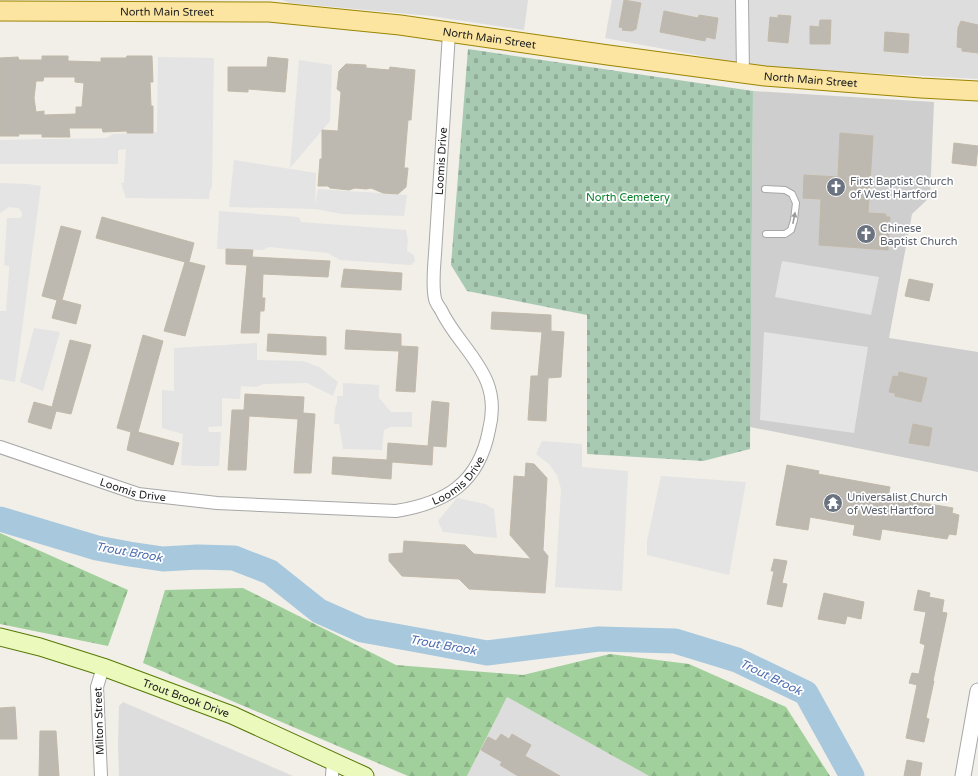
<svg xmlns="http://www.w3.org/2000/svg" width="978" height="776" font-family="'Varela Round',sans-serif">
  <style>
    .residential { fill: #dedddd }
    .religious { fill: #cecece }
    .forest { fill: url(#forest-firs) }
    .cemetery { fill: url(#cemetery-stones) }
    .parking { fill: #e4e4e4 }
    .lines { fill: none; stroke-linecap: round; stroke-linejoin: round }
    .river { stroke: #a8c8de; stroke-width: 25 }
    .building { fill: #bdb8b0; stroke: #c2b9a9; fill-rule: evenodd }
    .service-casing { stroke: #a7a7a7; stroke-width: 8 }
    .minor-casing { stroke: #a7a7a7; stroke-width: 14 }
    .tertiary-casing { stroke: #a7a7a7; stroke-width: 17 }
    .secondary-casing { stroke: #577905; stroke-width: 19 }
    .primary-casing { stroke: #9c8501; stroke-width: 21 }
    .service { stroke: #fff; stroke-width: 6 }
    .minor { stroke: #fff; stroke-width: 12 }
    .tertiary { stroke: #fff; stroke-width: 15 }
    .secondary { stroke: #ebf9bc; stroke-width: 17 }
    .primary { stroke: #fbe5a1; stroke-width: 19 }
    .oneway { fill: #9b9b9b }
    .labels { text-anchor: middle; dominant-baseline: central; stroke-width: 3.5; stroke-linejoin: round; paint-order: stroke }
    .street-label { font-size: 11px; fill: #202020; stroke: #fff }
    .worship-label { font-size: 11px; fill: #5b616d; stroke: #fff; text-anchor: start }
    .park-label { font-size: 11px; fill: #0c802b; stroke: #fff }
    .water-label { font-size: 12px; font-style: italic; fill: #4c6cb0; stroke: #fff }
  </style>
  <defs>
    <pattern id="forest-firs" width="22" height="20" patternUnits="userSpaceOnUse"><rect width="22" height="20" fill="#a2d09c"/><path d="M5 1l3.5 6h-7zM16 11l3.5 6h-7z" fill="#8bb286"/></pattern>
    <pattern id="cemetery-stones" width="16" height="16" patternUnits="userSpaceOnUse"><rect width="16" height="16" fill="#a8cab3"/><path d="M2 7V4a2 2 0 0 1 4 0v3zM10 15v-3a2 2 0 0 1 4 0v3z" fill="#90ad9a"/></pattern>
  </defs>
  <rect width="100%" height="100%" fill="#f1efe7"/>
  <g class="residential">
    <path d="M282,0h246l-4,30 -93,-14 -141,-13z"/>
    <path d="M612,0h366v79l-217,-12 -156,-29z"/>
    <path d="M507,697l142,79h-182z"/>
    <path d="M123,702l170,74h-174l-1,-31 1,-39z"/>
  </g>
  <path class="religious" d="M753,91l181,11 -4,95 -18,17 -23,124 89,14v120l-228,-45z"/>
  <g class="forest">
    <path d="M0,533l128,57 -20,56 -108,-22z"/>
    <path d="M243,588l153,77 127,10 87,-21 79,10 97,43 44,69h-181l-142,-79 -40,79h-59l-265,-113 22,-73z"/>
  </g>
  <path class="cemetery" d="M468,49l285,42 -3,358 -47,12 -116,-7v-139l-120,-24 -16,-26z"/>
  <g class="parking">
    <path d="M158,57l56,1 -2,129 -2,3 -1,9 -83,-1 -5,-15h3l2,-34 -8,1v14h-118v-24l107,-2 6,-4 44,-2z"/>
    <path d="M299,60l33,5 -2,56 -40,47z"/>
    <path d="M234,160l82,13 -1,32 3,-16 89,6 -3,21 -62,-2 -27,-5 -86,-2z"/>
    <path d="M0,183l28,1 13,2 -26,196 -15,-3v-68h6l3,-39v-6l-5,-1 3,-47h13l2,-2v-3l-3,-5 -10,-1 -9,6z"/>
    <path d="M219,211l80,6 2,5 105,8 2,10 -1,11 7,4 1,6 -4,4 -71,-5 -12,-7 -59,-6 -7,3 -45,-1z"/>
    <path d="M782,261l97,16 -8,38 -96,-18z"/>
    <path d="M34,328l26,4 -17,59 -23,-9z"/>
    <path d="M764,332l104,15 -14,86 -94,-13z"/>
    <path d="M257,343v17l46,1 16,6 19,15 -5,14 -26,-13 -43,1 -8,3 -15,-1 -1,13 -18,-1v28l-14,1 1,5h12l-2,34h-21l-17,-1 2,-31 -21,-6v-38l12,1v-43z"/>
    <path d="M343,383l36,2v13l12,14h21v15h-22l-6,3 -2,20 -39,-1 -4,-25h-5l1,-16 2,-5v-7h6z"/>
    <path d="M542,441l40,3v23l46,4 -6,120 -67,-4 6,-98 -4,-14 -8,-11 -13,-10z"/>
    <path d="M661,476l85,6 -17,93 -82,-20v-14z"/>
    <path d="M457,498l28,6 9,5 3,29 -54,-6 -5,-11z"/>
  </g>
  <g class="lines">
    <path class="river" d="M0,519l97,29 32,6 34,5 35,-2 36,1 36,14 49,39 43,19 61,11 64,12 112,-14 76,2 62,19 69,33 46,83"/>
  </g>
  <g class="building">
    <path d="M624,0l17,3 -5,26 -4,2 -10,-1 1,-2 -4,-1z"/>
    <path d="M664,11l34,7 1,-3 19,3 -3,21 -9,-2 -1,4 -45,-9z"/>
    <path d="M778,15l13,1 -3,27 -20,-2 2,-24 8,1z"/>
    <path d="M820,20h11l-1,24h-20v-18l9,1z"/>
    <path d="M961,21l17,4v28l-16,-2v-3l-5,-1 1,-19z"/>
    <path d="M885,32l24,2 -1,19 -24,-2z"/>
    <path d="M42,56h26v5l33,1v-4h25l1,-2h25l1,26h-3l1,24h2v27h-26v-2l-24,1 -1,-4h-33l1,9h-28v-3h-24l1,2h-19v-78l18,-1 1,3h23zM44,77h31v5l9,1 -2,24h-6v7l-32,1v-4l-8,1 -2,-14 2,-17h7z"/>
    <path d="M268,57l20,2 -3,33 -37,-3v3l-20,-1v-24h39z"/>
    <path d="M346,64l20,1v3l23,2 1,-3 25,3 -4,50h-3l-4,48h4l-2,19 -8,7 -15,-1 -12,-5 -5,1 -11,-1 -6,2 -19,-2 -2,-2h-10l2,-27h2v-29l16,1 3,-39 -4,-3 2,-18z"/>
    <path d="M840,133l33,3 -5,77 18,1v3h4l-2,33 -69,-5 2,-46 -18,-1 1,-23 34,2z"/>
    <path d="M954,143l24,3 -2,20 -24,-3z"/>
    <path d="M102,217l92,26 -5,19 16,4 -20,70 -21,-5 21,-69 -89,-24z"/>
    <path d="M61,226l20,5 -19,69 19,5 -5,19 -24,-6 5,-18 -15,-4z"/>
    <path d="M226,249l27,1 -1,7 78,4 -2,16 -65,-3 -1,24h3l-1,13h-4l-1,22h-18l6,-68 -21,-1z"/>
    <path d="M344,269l58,4 -1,17 -60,-3z"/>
    <path d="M909,279l24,5 -4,17 -24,-5z"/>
    <path d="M492,312l59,3v16l13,1 -3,45 -13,1 -2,43 -18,-1 3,-44h7l4,-44 -51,-3z"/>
    <path d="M346,330l55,4v12l17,1 -3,45 -19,-1 3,-40 -54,-2z"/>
    <path d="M268,334l58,3v18l-59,-4z"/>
    <path d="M143,335l20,6 -25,91 41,11 -6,22 -46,-15 4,-18 -14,-4z"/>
    <path d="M70,340l21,5 -20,69 -15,-3 -5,18 -23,-7 6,-20 18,5z"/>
    <path d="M899,372l28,6 -6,24 -26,-6v-3l-6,-1 4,-16 5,1z"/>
    <path d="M245,394l59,3 -1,16 12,1 -4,59h-17l4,-54 -49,-3 -3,54h-18l4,-60h12z"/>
    <path d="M432,401l17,2 -3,44 -13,-1 -1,19 -40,-3 -1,17 -59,-5 1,-17 54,3 1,-17 40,3z"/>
    <path d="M913,424l19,4 -3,18 -20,-3z"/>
    <path d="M526,463l8,1 13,14 -4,72 5,6 -3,37 -76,-4 -10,-10 -57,-3 -13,-15v-7l14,-1 1,-12 61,4 9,9 57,5 -21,-24 4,-59 11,1z"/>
    <path d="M787,465l32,6 -1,3 72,13 -2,10 65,11 -1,5 7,2 -3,20 -7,-1 -2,5 -65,-10 -2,11 -27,-5 2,-10 -45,-8 -2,13 -32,-5z"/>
    <path d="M774,559l13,2 -5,22 5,1 -5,23 -15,-3 7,-33h-3z"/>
    <path d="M918,590l12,3 -1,4 15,3 -2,12 5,1 -14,68h1l-8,37 3,1 -5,23 -18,-4 11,-53 -8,-2 3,-10 7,1 6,-29 -5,-2 6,-31 -12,-2z"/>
    <path d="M824,593l40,9 -3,17 -14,-3 -2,8 -27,-5z"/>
    <path d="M15,707l2,32h-17v-31z"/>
    <path d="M40,731h16l3,45h-20z"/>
    <path d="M501,734l8,5 3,-5 19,11 -6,11 35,20h-42l-18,-11 2,-3 -21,-12 7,-13 8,4z"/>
    <path d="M907,760l15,3 -2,13h-16z"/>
  </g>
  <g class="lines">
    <g class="service-casing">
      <path id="service" d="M765,189l20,1 7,4 4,9 -2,17 -3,10 -6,4h-19"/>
    </g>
    <g class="minor-casing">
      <g id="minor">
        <path d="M742,0l1,74"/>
        <path id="s1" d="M0,447l138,47 79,9 179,8c50,-8 83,-28 93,-81 4,-16 4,-33 -2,-48 -11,-27 -34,-46 -46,-72 -2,-3 -5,-7 -6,-11 -3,-14 -1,-31 0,-45l14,-221"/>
        <path d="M101,776l-4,-89 6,-20"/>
        <path d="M332,776l1,-15"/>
      </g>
    </g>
    <g class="tertiary-casing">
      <path id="tertiary" d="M963,776l15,-85"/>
    </g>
    <g class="secondary-casing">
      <g id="secondary">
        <path id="s2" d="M0,637l40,10 63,20 129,48 133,61"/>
      </g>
    </g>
    <g class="primary-casing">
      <g id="primary">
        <path id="s3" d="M0,11l269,1 131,13 208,30 157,21 156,12 57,3"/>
      </g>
    </g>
    <use href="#service" class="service"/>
    <use href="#minor" class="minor"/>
    <use href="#tertiary" class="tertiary"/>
    <use href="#secondary" class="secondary"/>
    <use href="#primary" class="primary"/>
  </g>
  <defs><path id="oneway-solid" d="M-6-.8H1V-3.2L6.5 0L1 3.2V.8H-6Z"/></defs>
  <use class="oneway" href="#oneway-solid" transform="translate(794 218) rotate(-79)"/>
  <defs>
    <g id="church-disc" transform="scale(1)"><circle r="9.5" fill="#6b7280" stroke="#fff"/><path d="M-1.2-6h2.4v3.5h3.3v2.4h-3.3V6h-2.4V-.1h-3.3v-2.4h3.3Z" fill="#fff"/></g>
    <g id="temple-disc" transform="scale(1)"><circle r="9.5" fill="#6b7280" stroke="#fff"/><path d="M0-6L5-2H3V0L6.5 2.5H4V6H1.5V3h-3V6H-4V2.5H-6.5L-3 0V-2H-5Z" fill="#fff"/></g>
  </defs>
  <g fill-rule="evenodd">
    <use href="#church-disc" x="836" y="187"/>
    <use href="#church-disc" x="866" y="234"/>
    <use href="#temple-disc" x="833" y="503"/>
  </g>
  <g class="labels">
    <g class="street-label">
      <text stroke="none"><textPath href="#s3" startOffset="167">North Main Street</textPath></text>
      <text stroke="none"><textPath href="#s3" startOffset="491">North Main Street</textPath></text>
      <text stroke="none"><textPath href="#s3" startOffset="815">North Main Street</textPath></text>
      <text stroke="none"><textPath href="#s1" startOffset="823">Loomis Drive</textPath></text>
      <text stroke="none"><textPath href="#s1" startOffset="476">Loomis Drive</textPath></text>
      <text stroke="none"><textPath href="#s1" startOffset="140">Loomis Drive</textPath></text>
      <text stroke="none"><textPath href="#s2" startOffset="196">Trout Brook Drive</textPath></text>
      <text transform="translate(99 721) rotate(-92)">Milton Street</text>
    </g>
    <g class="worship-label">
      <text x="850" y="181">First Baptist Church<tspan x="850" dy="13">of West Hartford</tspan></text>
      <text x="880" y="228">Chinese<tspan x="880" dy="13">Baptist Church</tspan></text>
      <text x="847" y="497">Universalist Church<tspan x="847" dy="13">of West Hartford</tspan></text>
    </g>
    <g class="park-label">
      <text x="628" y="197">North Cemetery</text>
    </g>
    <g class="water-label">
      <text transform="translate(129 552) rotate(10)">Trout Brook</text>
      <text transform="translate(443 645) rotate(10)">Trout Brook</text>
      <text transform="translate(771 677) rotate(26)">Trout Brook</text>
    </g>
  </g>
</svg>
